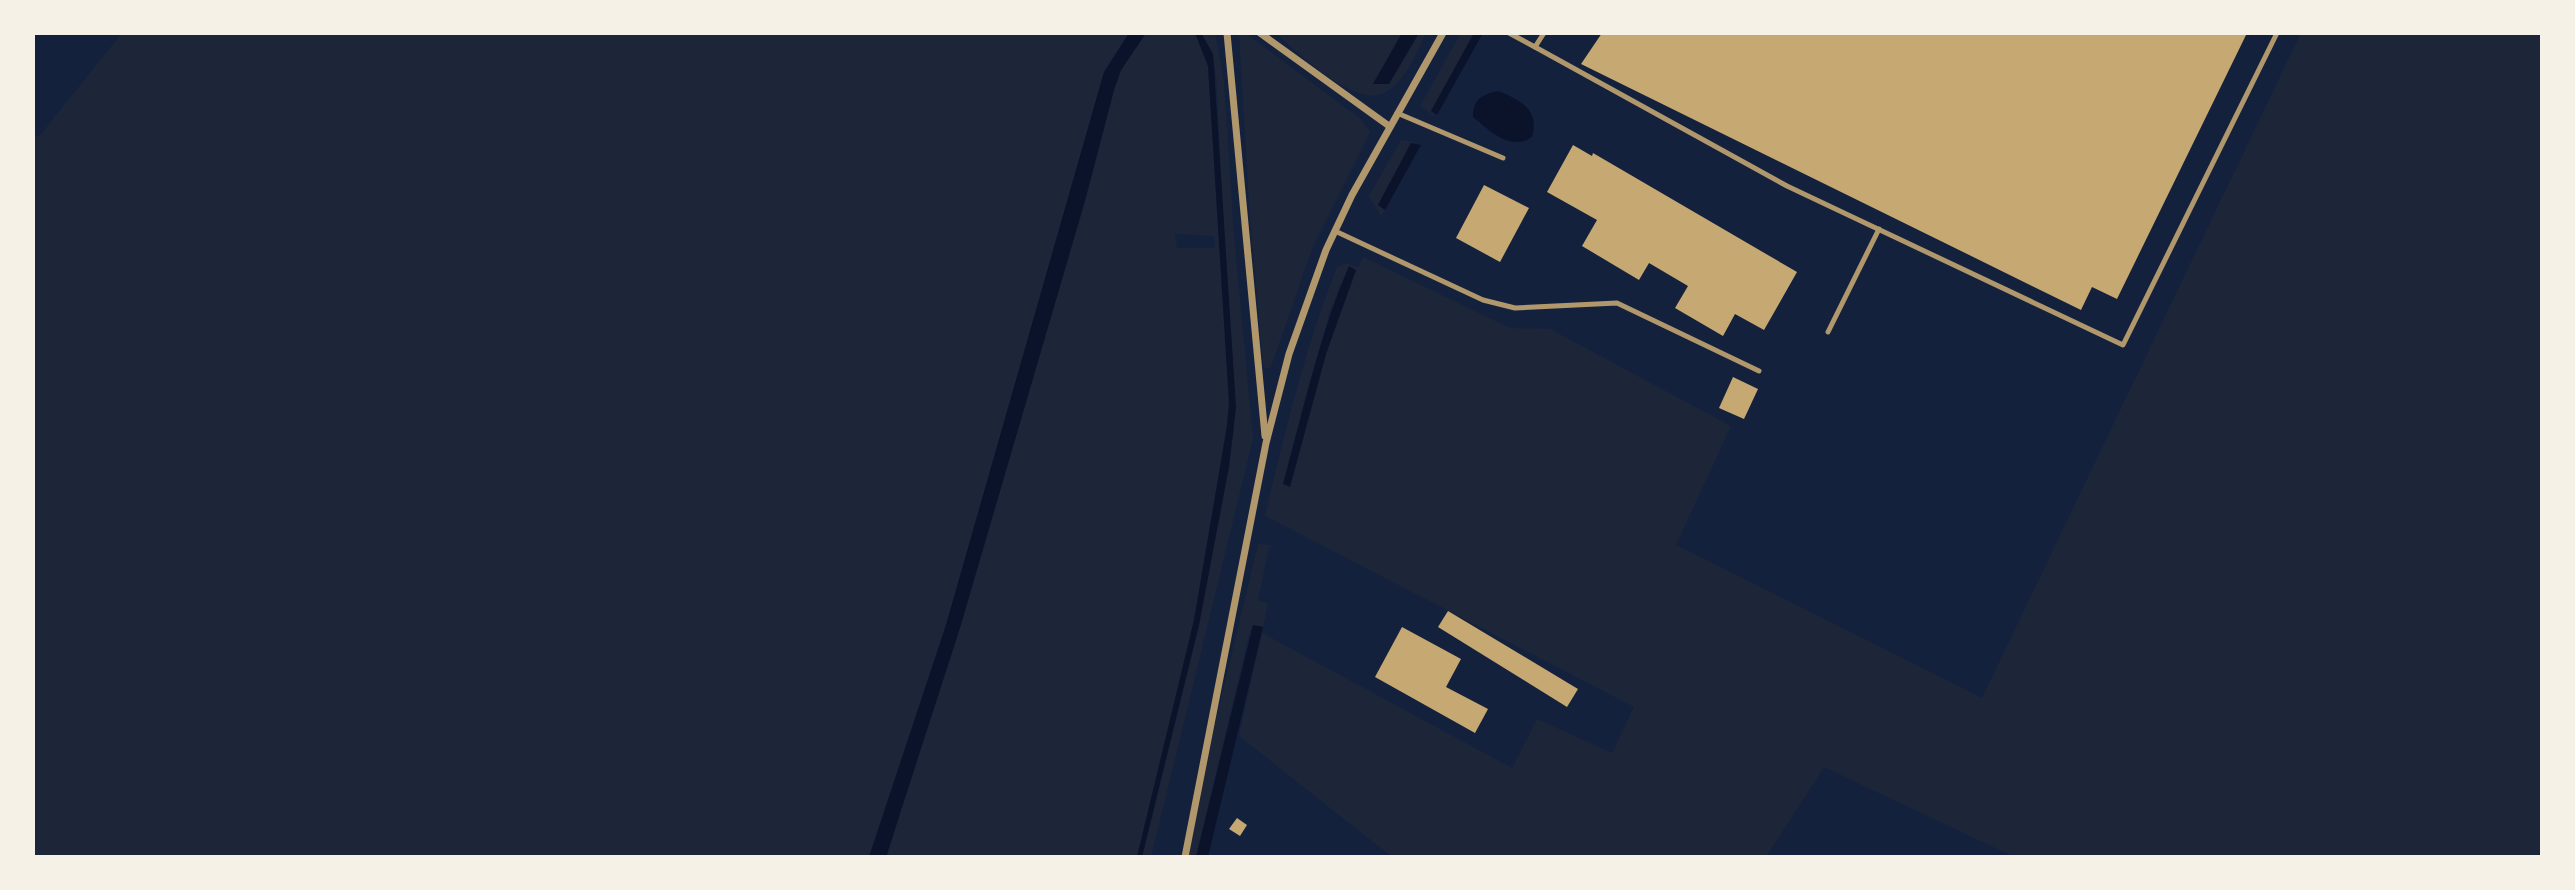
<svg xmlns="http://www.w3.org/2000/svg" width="2575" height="890" font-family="'Alegreya Sans',sans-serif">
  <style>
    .green { fill: #1d2539; fill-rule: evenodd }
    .water { fill: #0b132b }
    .building { fill: #c6a872 }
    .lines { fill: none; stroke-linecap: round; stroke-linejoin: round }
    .service { stroke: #b1986c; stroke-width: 5 }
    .minor { stroke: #b1986c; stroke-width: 7 }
  </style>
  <rect width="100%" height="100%" fill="#14213d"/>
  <g class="green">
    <path d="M122,33h1007l-25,39 -158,553 -77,232h-836v-720l7,-2z"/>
    <path d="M1146,33h49l13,33 21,337 -2,23 -33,194 -57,237h-250l198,-677 5,2 24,-92 7,-20zM1175,234l39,2 1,12h-38z"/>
    <path d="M1201,33h14l9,49 10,154 19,203 -102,418h-9l57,-232 35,-194 -18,-356 -3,-21z"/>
    <path d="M1239,33h6l116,86 9,13 -57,114 -42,121 -5,2 -3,-3 -13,-147z"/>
    <path d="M1275,33h127l-29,51h16l30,-51h7c-10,20 -19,47 -40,59 -30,18 -88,-40 -111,-59z"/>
    <path d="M1461,33h13l-43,78 5,6 -16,-11z"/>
    <path d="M2301,33h241l-1,824h-527l-190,-90 -58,90h-374l-153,-121 23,-103 250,135 25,-49 75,34 22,-46 -369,-191c20,-85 40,-168 72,-249l10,-4 11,5 5,-11 147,71 40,1 181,97 -55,119 306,153zM1356,270l-30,84 -36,133 -6,-4 46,-172 10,-25z"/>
    <path d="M1401,140l20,3h-10l-33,62 7,5 -4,6 -12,-20z"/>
    <path d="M1258,544l20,2 -9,1 -11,53 10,4 -5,23 -10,-2 -4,10 -53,222h-13z"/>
  </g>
  <g class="water">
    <path d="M1129,33h17l-25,37 -7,20 -29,111 -125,427 -74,229h-17l77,-232 158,-553z"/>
    <path d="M1195,33h6l12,21 23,353 -7,60 -30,158 -57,232h-5l57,-237 33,-194 2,-23 -21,-337z"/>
    <path d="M1402,33h17l-30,51h-16z"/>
    <path d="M1474,33h9l-46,82 -6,-4z"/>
    <path d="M1498,91c23,9 42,19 34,46 -21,15 -42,-6 -59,-20 0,-18 8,-22 25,-26z"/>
    <path d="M1411,143l10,2 -36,65 -7,-5z"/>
    <path d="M1349,266l7,4 -30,84 -36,133 -7,-3c20,-73 36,-148 66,-218z"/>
    <path d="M1253,625l10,2 -55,230h-12z"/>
  </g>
  <g class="building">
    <path d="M1602,33h645l-130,266 -25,-12 -11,23 -500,-246z"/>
    <path d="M1573,145l19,11 1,-3 204,119 -33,58 -29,-16 -12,22 -48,-28 13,-22 -39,-23 -10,17 -57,-34 15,-26 -50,-28z"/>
    <path d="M1484,185l45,23 -29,54 -44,-24z"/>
    <path d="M1733,377l25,12 -14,30 -25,-11z"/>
    <path d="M1448,611l130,78 -11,18 -129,-80z"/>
    <path d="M1402,627l59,32 -15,28 42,22 -13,24 -100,-56z"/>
    <path d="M1237,818l10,7 -7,11 -11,-7z"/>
  </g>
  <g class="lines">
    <g class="service">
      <path d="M1509,33l26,14 9,-14"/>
      <path d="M1535,47l252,139 336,159 154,-312"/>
      <path d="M1397,113l106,45"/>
      <path d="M1335,231l148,69 32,8 102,-5 142,68"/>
      <path d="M1828,332l51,-103"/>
    </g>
    <g class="minor">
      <path d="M1227,33l38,403"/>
      <path d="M1260,33l129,93"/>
      <path d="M1185,857l81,-414 23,-89 37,-104 26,-55 91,-162"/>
    </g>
  </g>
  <rect width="2575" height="890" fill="none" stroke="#f6f1e7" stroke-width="70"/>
</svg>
